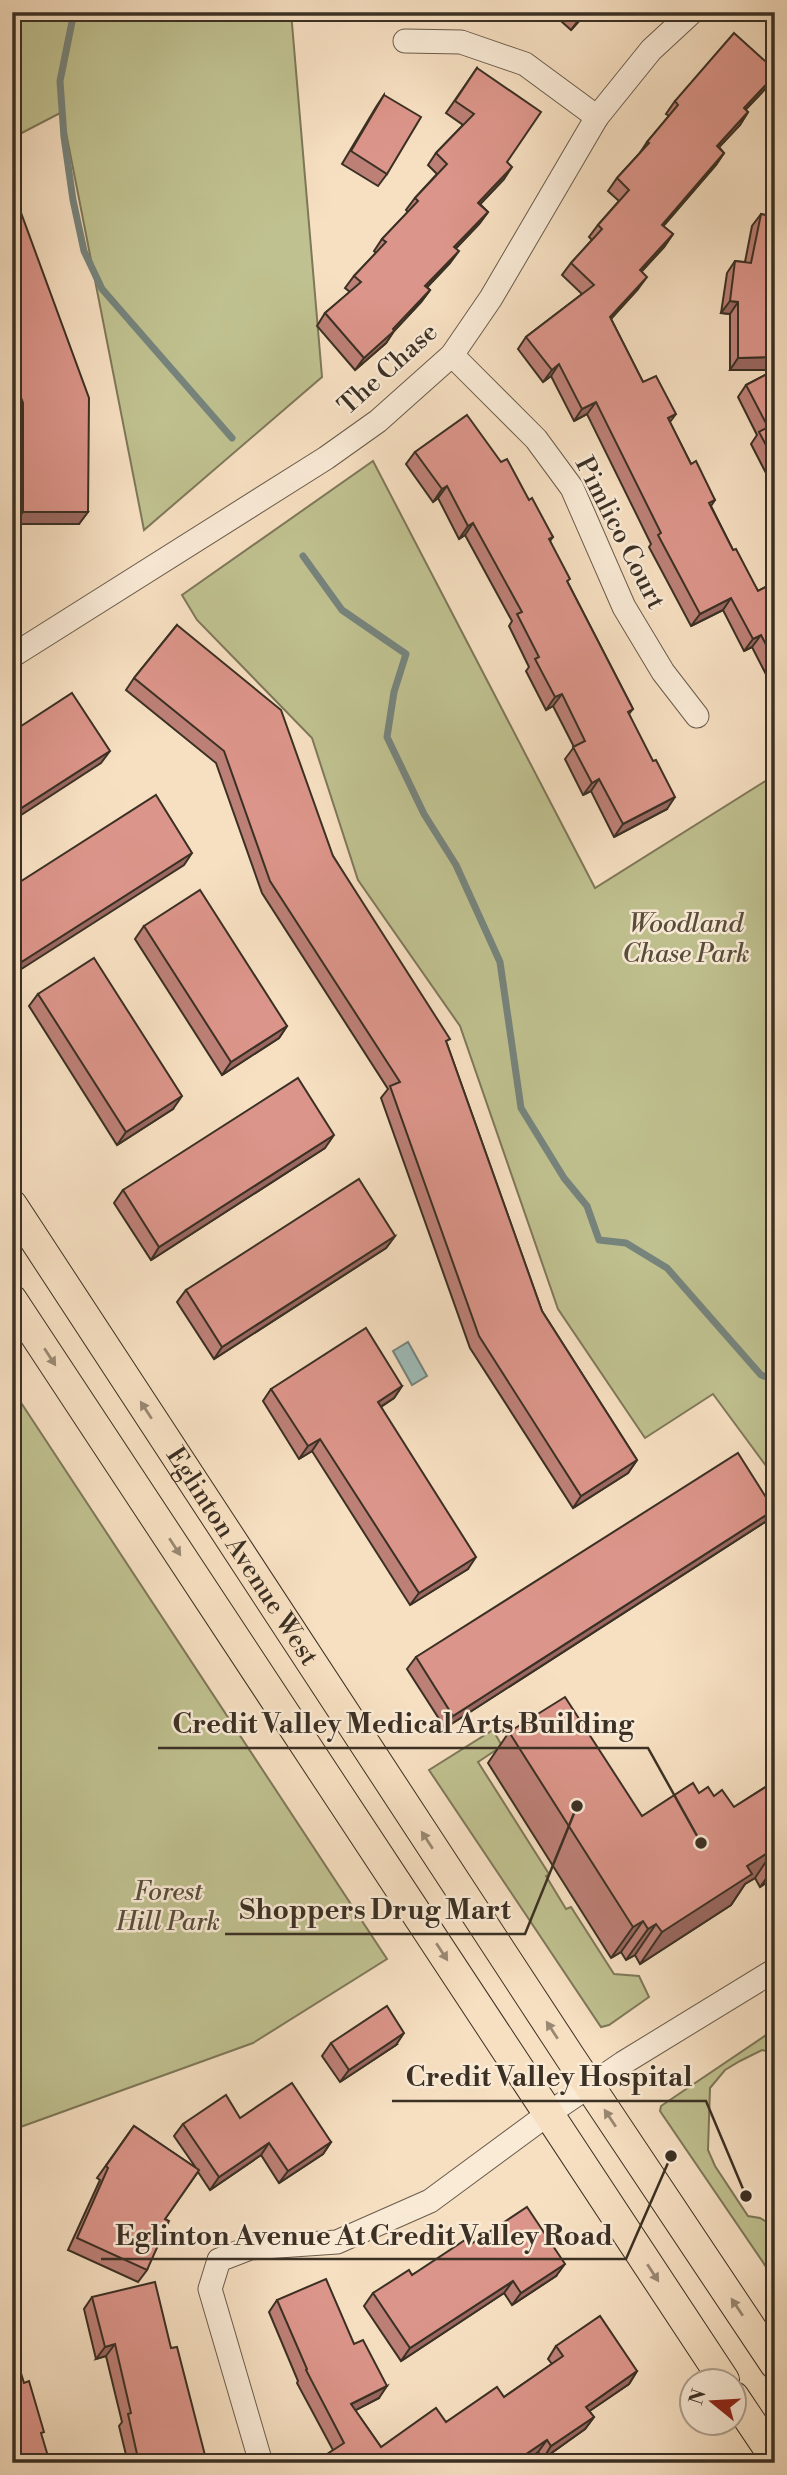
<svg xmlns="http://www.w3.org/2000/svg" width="787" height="2475" font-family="'Libre Bodoni',serif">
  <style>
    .green { fill: #c0c190; stroke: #7e785a; stroke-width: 2 }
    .water { fill: #9ebcb9; stroke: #76847d; stroke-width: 2 }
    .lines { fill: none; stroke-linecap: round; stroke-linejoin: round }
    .stream { stroke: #76847d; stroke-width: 7 }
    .minor-casing { stroke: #6a5c4c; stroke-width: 25 }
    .major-casing { stroke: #3b3024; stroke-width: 32 }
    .minor { stroke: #faebd7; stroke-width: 23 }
    .major { stroke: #f7e0c2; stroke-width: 30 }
    .wall { fill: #bd8077; stroke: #3b3024; stroke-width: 2 }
    .shaded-wall { fill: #9a6861; stroke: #3b3024; stroke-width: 2 }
    .building { fill: #dc958a; stroke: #3b3024; stroke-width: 2 }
    .oneway { fill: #998873 }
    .labels { text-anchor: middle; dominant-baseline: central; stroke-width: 5; stroke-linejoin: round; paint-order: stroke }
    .street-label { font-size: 26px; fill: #3b3024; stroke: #faebd7 }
    .park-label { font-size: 26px; font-style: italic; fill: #564d3a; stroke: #faebd7 }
    .leader { fill: none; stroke: #3b3024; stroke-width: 2.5 }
    .callout-dot { fill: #3b3024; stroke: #faebd7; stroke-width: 2.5 }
    .callout-label { font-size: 28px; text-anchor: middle; font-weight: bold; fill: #3b3024; stroke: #faebd7; stroke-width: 5; stroke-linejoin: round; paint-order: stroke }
  </style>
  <rect width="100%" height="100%" fill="#f7e0c2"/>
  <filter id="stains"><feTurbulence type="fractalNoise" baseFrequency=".00286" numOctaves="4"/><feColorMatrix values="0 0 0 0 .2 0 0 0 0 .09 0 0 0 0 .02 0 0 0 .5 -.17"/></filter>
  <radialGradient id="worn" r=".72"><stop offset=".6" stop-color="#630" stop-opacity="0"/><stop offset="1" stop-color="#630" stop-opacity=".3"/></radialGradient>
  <g class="green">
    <path d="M12,12h279l31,365 -178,153 -82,-418 -50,26z"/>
    <path d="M373,461l222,427 180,-113v703l-62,-84 -68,44 -87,-129 -98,-283 -102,-146 -46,-142 -115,-118 -15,-25z"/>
    <path d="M12,1389l375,570 -134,84 -241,87z"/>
    <path d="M493,1730l9,16 -24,16 71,112 -3,2 20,33 5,-2 43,67 25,2 10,21 -40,28 -8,2 -172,-257z"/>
    <path d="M775,2029v24l-13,-3 -22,11 -15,9 -15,18 -2,62 7,16 33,50 12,2 15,9v53l-115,-169 1,-5z"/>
  </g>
  <path class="water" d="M408,1342l19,34 -15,9 -19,-34z"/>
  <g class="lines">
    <g class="stream">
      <path d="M74,12l-14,69 4,56 9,63 11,51 18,38 130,149"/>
      <path d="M303,556l39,54 64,44 -12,38 -7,45 37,77 32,51 44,97 21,146 43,70 23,28 12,34 27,3 41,25 94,107 14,5"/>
    </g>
    <g class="minor-casing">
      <g id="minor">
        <path d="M405,41l56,1 64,22 72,53"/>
        <path d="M452,355l84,84 36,49 52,119 39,65 34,44"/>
        <path d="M12,656l314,-198 52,-37 74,-66 39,-57 106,-181 54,-67 41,-38"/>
        <path d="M261,2463l-51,-174 9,-29 31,-12 87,-6 93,-41 118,-87 75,-51 152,-93"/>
      </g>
    </g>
    <g class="major-casing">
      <g id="major">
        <path id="s1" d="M12,1205l558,852 205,307"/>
        <path d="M12,1300l712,1080"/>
        <path d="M734,2397l41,61"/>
      </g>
    </g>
    <use href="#minor" class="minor"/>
    <use href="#major" class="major"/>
  </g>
  <g class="wall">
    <path d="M551,12h36l-16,18z"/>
    <path d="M477,68l30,94 -3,17 -24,25 8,8 -9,12 -23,24 -6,15 -23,24 3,3 -9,12 -27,29 -8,12 -31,27 -38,-44 8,-13 25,-21 -5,-4 9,-12 22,-23 -2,-2 8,-12 26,-27 -2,-2 9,-12 22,-24 -9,-9 8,-12 27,-28 -17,-12z"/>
    <path d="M769,85l-24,25 3,2 -8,13 -21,22 5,6 -8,12 -53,61 10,8 -9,13 -23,25 -3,17 -27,30 32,63 27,41 21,41 24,36 -4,6 22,44 25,41 17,-9v110l-23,-45 -8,4 -21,-41 -32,16 -42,-79 2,-3 -64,-130 -13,7 -23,-45 -8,6 -25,-33 8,-12 56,-43 -20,-19 9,-12 21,-23 -3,-3 9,-12 21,-24 -11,-10 9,-13 22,-24 8,-12 22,-26 -3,-2 9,-13z"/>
    <path d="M384,95l3,79 -9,12 -36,-22 34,-57z"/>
    <path d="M12,191l67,333h-65l1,-109 -3,-6z"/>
    <path d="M775,192v178h-45v-56l-9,-1 6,-40 8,-12 10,1 7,-36 9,-12 9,2z"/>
    <path d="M775,370v106l-6,3 -18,-35 6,-9 -19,-38 8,-12z"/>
    <path d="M415,452l114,48 24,37 -3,4 18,42 65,126 -4,5 38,95 -53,28 -23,-46 -8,4 -18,-36 9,-12 -21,-41 -7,4 -20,-39 3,-4 -20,-41 3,-5 -47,-86 -6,4 -21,-41 -5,4 -27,-38z"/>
    <path d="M177,625l156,231 114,188 95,267 95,149 -9,13 -55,35 -103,-160 -89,-250 7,-9 -126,-196 -46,-130 -90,-73 8,-12z"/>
    <path d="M144,926l143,100 -8,12 -57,37 -87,-136z"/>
    <path d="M38,994l135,115 -56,36 -88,-139z"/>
    <path d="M325,1148l-174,112 -37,-57 9,-13z"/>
    <path d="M395,1236l-9,12 -172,111 -37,-57 9,-12z"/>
    <path d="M402,1386l-8,12 -13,9 87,162 -58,36 -98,-154 -13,8 -36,-58 8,-12z"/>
    <path d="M774,1510l-9,12 -320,206 -38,-59 9,-12z"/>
    <path d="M509,1732l133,84 57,-23 15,3 20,11 41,-26v96l-15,10 -5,-9 -10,6 -14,21 -91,59 -5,-9 -9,5 -5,-8 -10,6 -123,-195z"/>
    <path d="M331,2043l65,2 -56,37 -18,-26z"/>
    <path d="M240,2118l91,24 -8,12 -44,29 -18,-28 -51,35 -12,-18 -33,47 -18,51 -9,12 -70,-32 32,-70 -3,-2 37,-52 62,42 -22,-32 9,-12z"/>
    <path d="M471,2244l85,32 -44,29 -8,-12 -103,68 -37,-55 9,-13 39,-18z"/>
    <path d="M92,2297l79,51 36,115h-79l-9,-37 3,-4 -16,-66 -10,3 -12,-50z"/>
    <path d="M277,2300l77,44 25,54 -24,12 26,37 65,-25 58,-25 48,-33 -4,-5 8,-13 81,25 -8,13 -40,27 5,6 -9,12 -42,30 -5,-7 -15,11h-207l17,-13 -36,-67 1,-2 -29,-69z"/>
  </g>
  <g class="shaded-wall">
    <path d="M584,12h3l-16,18 9,-12z"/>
    <path d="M775,75l-6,10 -34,36 9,-13z"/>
    <path d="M748,112l-8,13 -32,34 9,-13z"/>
    <path d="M724,153l-8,12 -62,72 8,-12z"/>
    <path d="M512,167l-8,12 -34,36 8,-12z"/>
    <path d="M488,212l-9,12 -33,35 8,-12z"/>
    <path d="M673,234l-9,13 -33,36 9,-13z"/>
    <path d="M459,251l-9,12 -33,35 8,-12z"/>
    <path d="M647,277l-9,12 -37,40 9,-12z"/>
    <path d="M430,290l-9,12 -27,29 -8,12 -31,27 9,-12z"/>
    <path d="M730,301l8,1 -8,12 -9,-1z"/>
    <path d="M775,357v13h-45l8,-12z"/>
    <path d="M559,364l-8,12 -8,6 9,-12z"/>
    <path d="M596,402l-9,12 -13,7 8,-12z"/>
    <path d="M676,414l-9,12 1,-8z"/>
    <path d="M775,471v5l-6,3z"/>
    <path d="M447,486l-9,12 -5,4 9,-13z"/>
    <path d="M23,512h65l-9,12h-65z"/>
    <path d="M473,523l-8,12 -6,4 9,-13z"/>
    <path d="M731,598l-8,12 -32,16 9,-12z"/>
    <path d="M761,635l-9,12 -8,4 9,-12z"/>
    <path d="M562,694l-9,12 -7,4 9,-13z"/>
    <path d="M110,751l-9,12 -89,58v-7z"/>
    <path d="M599,779l-8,12 -8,4 9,-12z"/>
    <path d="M675,797l-8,12 -53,28 9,-13z"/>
    <path d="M192,853l-8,12 -172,110v-7z"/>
    <path d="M287,1026l-8,12 -57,37 9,-13z"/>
    <path d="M182,1096l-9,13 -56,36 9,-13z"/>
    <path d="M334,1135l-9,13 -174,112 8,-13z"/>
    <path d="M395,1236l-9,12 -172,111 8,-12z"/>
    <path d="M402,1386l-8,12 -25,16 9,-12z"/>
    <path d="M320,1439l-8,12 -13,8 9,-13z"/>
    <path d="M637,1460l-9,13 -55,35 8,-12z"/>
    <path d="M774,1510l-9,12 -320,206 8,-12z"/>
    <path d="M476,1557l-8,12 -58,36 9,-12z"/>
    <path d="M775,1848l-20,30 -10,6 -14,21 -91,59 22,-32 85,-66z"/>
    <path d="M775,1866v11l-15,10z"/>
    <path d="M643,1921l-22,31 -10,6 22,-31z"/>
    <path d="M656,1924l-21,31 -9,5 22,-31z"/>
    <path d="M404,2033l-8,12 -56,37 9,-12z"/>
    <path d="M331,2142l-8,12 -44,29 9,-12z"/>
    <path d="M269,2143l-8,12 -51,35 9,-13z"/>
    <path d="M565,2264l-9,12 -44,29 9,-12z"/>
    <path d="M513,2281l-9,12 -103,68 9,-13z"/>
    <path d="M115,2344l-9,12 -10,3 9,-12z"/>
    <path d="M637,2371l-8,13 -51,35 8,-12z"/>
    <path d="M387,2386l-8,12 -36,19 8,-13z"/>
    <path d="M594,2417l-9,12 -42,30 8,-13z"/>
    <path d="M547,2440l-9,12 -15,11h-10z"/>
  </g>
  <g class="building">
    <path d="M574,12h10l-4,6z"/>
    <path d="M734,33l41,37v5l-31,33 4,4 -31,34 7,7 -62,72 11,9 -33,36 7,7 -37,40 33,65 13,-6 20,38 -8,4 23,46 5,-3 19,39 -6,3 24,47 3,-1 22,42 17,-9v80l-14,-27 -8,4 -22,-41 -31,16 -42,-79 3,-2 -65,-131 -14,7 -23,-45 -7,6 -26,-33 68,-52 -23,-22 31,-34 -4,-4 31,-35 -12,-12 32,-35 -2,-1 31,-37 -3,-4z"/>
    <path d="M477,68l64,44 -34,50 5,5 -34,36 10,9 -34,35 5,4 -34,35 5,4 -37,39 1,2 -30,27 -39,-45 36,-31 -7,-6 32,-34 -4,-3 36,-38 -3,-3 32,-34 -11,-11 38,-39 -19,-13z"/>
    <path d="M384,95l37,22 -34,57 -36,-23z"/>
    <path d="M12,191h1l76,207 -1,114h-65v-109l-11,-30z"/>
    <path d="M761,214l14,3v140l-37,1v-56l-8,-1 5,-40 16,2z"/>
    <path d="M775,370v92l-16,-30 9,-5 -22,-42z"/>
    <path d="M467,415l34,47 6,-3 22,41 3,-2 21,39 -4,2 21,40 -3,2 66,128 -5,3 25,49 3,-1 19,37 -52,27 -24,-45 -7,4 -19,-36 12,-6 -23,-47 -7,3 -20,-38 4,-2 -22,-43 5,-2 -49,-89 -5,3 -21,-40 -5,3 -27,-37z"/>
    <path d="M177,625l104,85 52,146 117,183 -4,2 96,270 95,149 -56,36 -102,-160 -89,-250 10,-4 -130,-201 -46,-130 -90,-73z"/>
    <path d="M72,693l38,58 -98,63v-82z"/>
    <path d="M156,795l36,58 -180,115v-81z"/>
    <path d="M200,890l87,136 -56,36 -87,-136z"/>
    <path d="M94,958l88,138 -56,36 -88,-138z"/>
    <path d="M298,1078l36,57 -175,112 -36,-57z"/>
    <path d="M359,1179l36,57 -173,111 -36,-57z"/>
    <path d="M366,1328l36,58 -24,16 98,155 -57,36 -99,-154 -12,7 -37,-57z"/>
    <path d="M738,1453l36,57 -321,206 -37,-59z"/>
    <path d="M565,1697l77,119 51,-33 6,10 9,-6 6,9 8,-6 12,17 41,-26v67l-28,18 5,8 -90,58 -6,-8 -8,5 -5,-8 -10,6 -124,-195z"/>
    <path d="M387,2006l17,27 -55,37 -18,-27z"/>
    <path d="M292,2083l39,59 -43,29 -19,-28 -50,34 -36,-53 43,-29 14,23z"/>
    <path d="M134,2126l65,44 -34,49 4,2 -22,49 -70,-32 31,-70 -2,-2z"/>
    <path d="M527,2207l38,57 -44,29 -8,-12 -103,67 -37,-55 36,-23 3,5 56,-37 3,6z"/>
    <path d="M326,2279l28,65 9,-4 24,46 -36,18 30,43 55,-39 10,14 51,-35 7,10 59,-41 -7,-10 44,-30 37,55 -51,36 8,10 -43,29 -4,-6 -34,23h-28l-3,-4 -5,4h-157l-2,-3 26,-17 -38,-73 1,-1 -30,-69z"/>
    <path d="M155,2282l16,66 6,-1 30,116h-68l-11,-49 3,-1 -16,-69 -10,3 -13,-50z"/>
    <path d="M12,2344l12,39 5,-2 15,51 -3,1 9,30h-38z"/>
  </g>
  <defs><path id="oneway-solid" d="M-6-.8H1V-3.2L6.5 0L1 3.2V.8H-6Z" transform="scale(1.75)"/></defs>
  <g class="oneway">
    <use href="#oneway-solid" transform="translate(50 1357) rotate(57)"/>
    <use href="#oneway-solid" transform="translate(146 1410) rotate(-123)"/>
    <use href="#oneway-solid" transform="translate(175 1547) rotate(57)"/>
    <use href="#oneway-solid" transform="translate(427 1840) rotate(-123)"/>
    <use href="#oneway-solid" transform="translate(442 1952) rotate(57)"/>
    <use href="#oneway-solid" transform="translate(552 2030) rotate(-123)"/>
    <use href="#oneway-solid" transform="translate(610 2118) rotate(-124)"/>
    <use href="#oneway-solid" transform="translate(653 2273) rotate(57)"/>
    <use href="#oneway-solid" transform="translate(737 2307) rotate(-124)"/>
  </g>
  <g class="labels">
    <g class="street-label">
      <text transform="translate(388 369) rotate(-42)">The Chase</text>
      <text transform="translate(620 533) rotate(63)">Pimlico Court</text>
      <text stroke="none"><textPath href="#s1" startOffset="420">Eglinton Avenue West</textPath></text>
    </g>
    <g class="park-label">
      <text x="686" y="924">Woodland<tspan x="686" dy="30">Chase Park</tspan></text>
      <text x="168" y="1892">Forest<tspan x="168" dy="30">Hill Park</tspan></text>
    </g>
  </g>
  <path class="leader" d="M701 1843L648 1748H158M577 1806L525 1934H225M746 2196L706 2101H392M671 2156L626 2259H101"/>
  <g class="callout-dot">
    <circle cx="701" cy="1843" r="7"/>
    <circle cx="577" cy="1806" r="7"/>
    <circle cx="746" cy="2196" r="7"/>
    <circle cx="671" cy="2156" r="7"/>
  </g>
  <g class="callout-label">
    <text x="403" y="1733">Credit Valley Medical Arts Building</text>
    <text x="375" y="1919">Shoppers Drug Mart</text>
    <text x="549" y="2086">Credit Valley Hospital</text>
    <text x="364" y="2245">Eglinton Avenue At Credit Valley Road</text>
  </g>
  <rect width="787" height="2475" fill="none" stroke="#f7e0c2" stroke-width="42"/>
  <rect x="14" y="14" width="759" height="2447" fill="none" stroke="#3b3024" stroke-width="3.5"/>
  <rect x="21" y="21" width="745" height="2433" fill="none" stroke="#3b3024" stroke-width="2"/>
  <g transform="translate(713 2402) rotate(288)"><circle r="33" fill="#faebd7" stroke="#aea08f" stroke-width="2"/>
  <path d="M0-5L12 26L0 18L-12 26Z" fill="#8f2418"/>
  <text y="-10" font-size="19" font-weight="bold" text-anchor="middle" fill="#3b3024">N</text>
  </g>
  <rect width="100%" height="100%" filter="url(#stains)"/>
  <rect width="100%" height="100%" fill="url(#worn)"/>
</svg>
